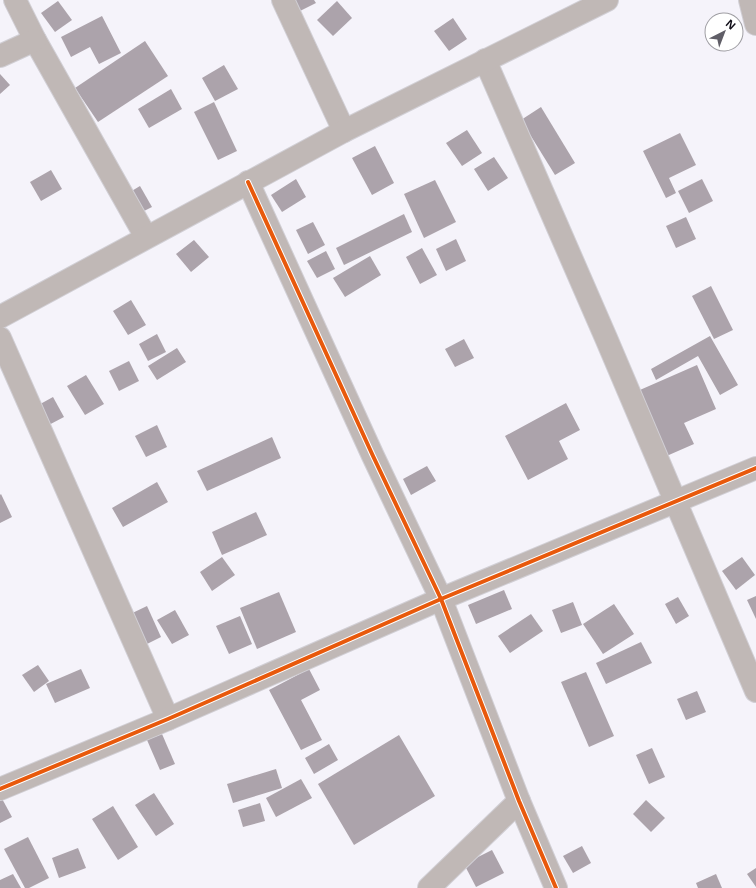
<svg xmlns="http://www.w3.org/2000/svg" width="756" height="888" font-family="'Noto Sans',sans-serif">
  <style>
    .building { fill: #aca3ab }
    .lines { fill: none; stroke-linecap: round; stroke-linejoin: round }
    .street-casing { stroke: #d1cfd5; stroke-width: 24 }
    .street { stroke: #c0b8b6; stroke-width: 22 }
    .cycleway-casing { stroke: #fff; stroke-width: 6 }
    .cycleway { stroke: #e8590c; stroke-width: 4 }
  </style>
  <rect width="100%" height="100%" fill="#f5f3fa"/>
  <g class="building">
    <path d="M290,0h24l2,3 -20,10z"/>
    <path d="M58,1l14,19 -17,12 -14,-19z"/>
    <path d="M337,1l15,17 -19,18 -16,-16z"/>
    <path d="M102,16l19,37 -22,11 -9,-17 -19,10 -10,-20z"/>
    <path d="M453,18l14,21 -18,12 -15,-20z"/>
    <path d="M145,41l23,35 -70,46 -23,-34z"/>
    <path d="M224,65l14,24 -23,12 -13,-23z"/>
    <path d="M0,74l10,11 -10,9z"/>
    <path d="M171,89l11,20 -33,19 -11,-19z"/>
    <path d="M214,102l23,49 -19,9 -24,-48z"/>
    <path d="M541,107l34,56 -20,12 -34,-55z"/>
    <path d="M467,130l15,23 -20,13 -16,-23z"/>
    <path d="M680,133l16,32 -27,13 7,15 -10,5 -23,-47z"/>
    <path d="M375,146l19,37 -22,12 -20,-37z"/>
    <path d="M494,157l14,21 -20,13 -14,-22z"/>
    <path d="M51,170l11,19 -21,12 -11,-19z"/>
    <path d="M296,179l10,18 -24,15 -11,-17z"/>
    <path d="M702,179l11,22 -24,12 -11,-22z"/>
    <path d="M435,180l21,42 -32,16 -20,-44z"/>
    <path d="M140,186l12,21 -16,8 -11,-20z"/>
    <path d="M404,214l8,18 -68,33 -8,-17z"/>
    <path d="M686,217l10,22 -20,9 -10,-22z"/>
    <path d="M313,222l12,23 -17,9 -12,-24z"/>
    <path d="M456,239l10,22 -20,10 -10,-22z"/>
    <path d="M194,240l15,17 -18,15 -15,-18z"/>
    <path d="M422,248l15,27 -17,9 -14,-27z"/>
    <path d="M326,251l9,18 -18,9 -10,-17z"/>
    <path d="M370,256l11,19 -36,22 -12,-19z"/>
    <path d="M711,286l22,44 -19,9 -22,-43z"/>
    <path d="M131,300l15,25 -18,10 -15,-24z"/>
    <path d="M157,334l9,18 -18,9 -9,-17z"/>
    <path d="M710,336l28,49 -18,10 -22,-39 -42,24 -5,-11z"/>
    <path d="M464,339l10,19 -19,9 -10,-18z"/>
    <path d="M177,348l9,14 -29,18 -9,-14z"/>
    <path d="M129,361l10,20 -20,10 -10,-20z"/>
    <path d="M697,365l19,44 -32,14 10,21 -32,14 -29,-65z"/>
    <path d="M86,375l18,29 -19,11 -18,-29z"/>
    <path d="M53,397l11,20 -21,11 -10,-20z"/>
    <path d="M566,403l14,27 -21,11 9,18 -40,21 -23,-44z"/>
    <path d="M157,425l10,22 -21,10 -11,-21z"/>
    <path d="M272,437l9,21 -74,33 -10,-20z"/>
    <path d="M427,466l9,15 -25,14 -8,-16z"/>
    <path d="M157,482l11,20 -45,25 -11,-19z"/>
    <path d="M1,494l11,23 -12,6v-28z"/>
    <path d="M256,512l11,23 -45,20 -10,-23z"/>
    <path d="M222,557l13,18 -23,16 -12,-19z"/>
    <path d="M742,557l13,18 -19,15 -14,-19z"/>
    <path d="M504,590l8,19 -36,15 -8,-19z"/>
    <path d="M279,592l17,40 -39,17 -17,-41z"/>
    <path d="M756,596v23l-9,-19z"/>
    <path d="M678,597l11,19 -13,8 -11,-20z"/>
    <path d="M573,602l9,23 -21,8 -9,-23z"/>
    <path d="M614,604l20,30 -31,20 -20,-30z"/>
    <path d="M147,606l14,31 -24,12 -15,-31z"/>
    <path d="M175,610l14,25 -17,9 -15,-24z"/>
    <path d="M531,614l12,17 -33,22 -12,-17z"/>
    <path d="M240,616l12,28 -23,10 -13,-28z"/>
    <path d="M641,642l11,21 -46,21 -10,-21z"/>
    <path d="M38,665l11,16 -15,11 -12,-17z"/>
    <path d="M81,669l9,19 -35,15 -9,-19z"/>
    <path d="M309,669l11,21 -19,10 21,40 -21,10 -32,-60z"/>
    <path d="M586,672l28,64 -25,11 -28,-65z"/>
    <path d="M697,691l9,21 -20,8 -9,-21z"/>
    <path d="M162,734l13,30 -15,6 -13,-30z"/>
    <path d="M399,735l36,61 -81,49 -36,-61z"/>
    <path d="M329,744l9,16 -24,14 -9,-16z"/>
    <path d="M652,748l13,29 -16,7 -13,-29z"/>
    <path d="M276,769l6,19 -49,15 -6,-19z"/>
    <path d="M301,779l11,19 -36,19 -10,-19z"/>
    <path d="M154,793l20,31 -18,12 -21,-31z"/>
    <path d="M0,795l12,22 -12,6z"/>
    <path d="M646,800l19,18 -14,14 -18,-18z"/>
    <path d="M260,803l5,18 -22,6 -5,-17z"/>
    <path d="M113,806l25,41 -20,13 -26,-41z"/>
    <path d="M28,837l21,41 -20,10h-4l-21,-39z"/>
    <path d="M582,846l9,17 -18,10 -10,-17z"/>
    <path d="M78,848l8,20 -27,10 -7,-20z"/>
    <path d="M492,850l12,23 -28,14 -12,-23z"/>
    <path d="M756,868v19l-9,-13z"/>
    <path d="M13,874l8,14h-21v-8z"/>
    <path d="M716,874l6,14h-24l-2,-5z"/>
  </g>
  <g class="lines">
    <g class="street-casing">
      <g id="street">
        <path d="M15,0l20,40 111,197"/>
        <path d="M283,0l61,131"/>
        <path d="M750,0l6,24"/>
        <path d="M0,56l35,-16"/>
        <path d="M485,60l121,278 150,353"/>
        <path d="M248,182l125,274 68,143 78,202 37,87"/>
        <path d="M0,317l344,-186 263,-131"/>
        <path d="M0,338l168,381"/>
        <path d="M0,789l168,-70 273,-120 315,-131"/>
        <path d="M429,888l90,-87"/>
      </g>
    </g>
    <use href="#street" class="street"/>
    <g class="cycleway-casing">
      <g id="cycleway">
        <path d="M248,182l125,274 68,143 78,202 37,87"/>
        <path d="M0,789l168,-70 273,-120 315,-131"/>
      </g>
    </g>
    <use href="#cycleway" class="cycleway"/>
  </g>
  <g transform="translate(724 32) rotate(42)"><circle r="19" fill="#ffffff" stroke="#9f9ea3"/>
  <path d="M0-3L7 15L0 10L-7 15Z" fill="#605e67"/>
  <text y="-6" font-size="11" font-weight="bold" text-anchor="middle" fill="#100d18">N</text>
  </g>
</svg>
